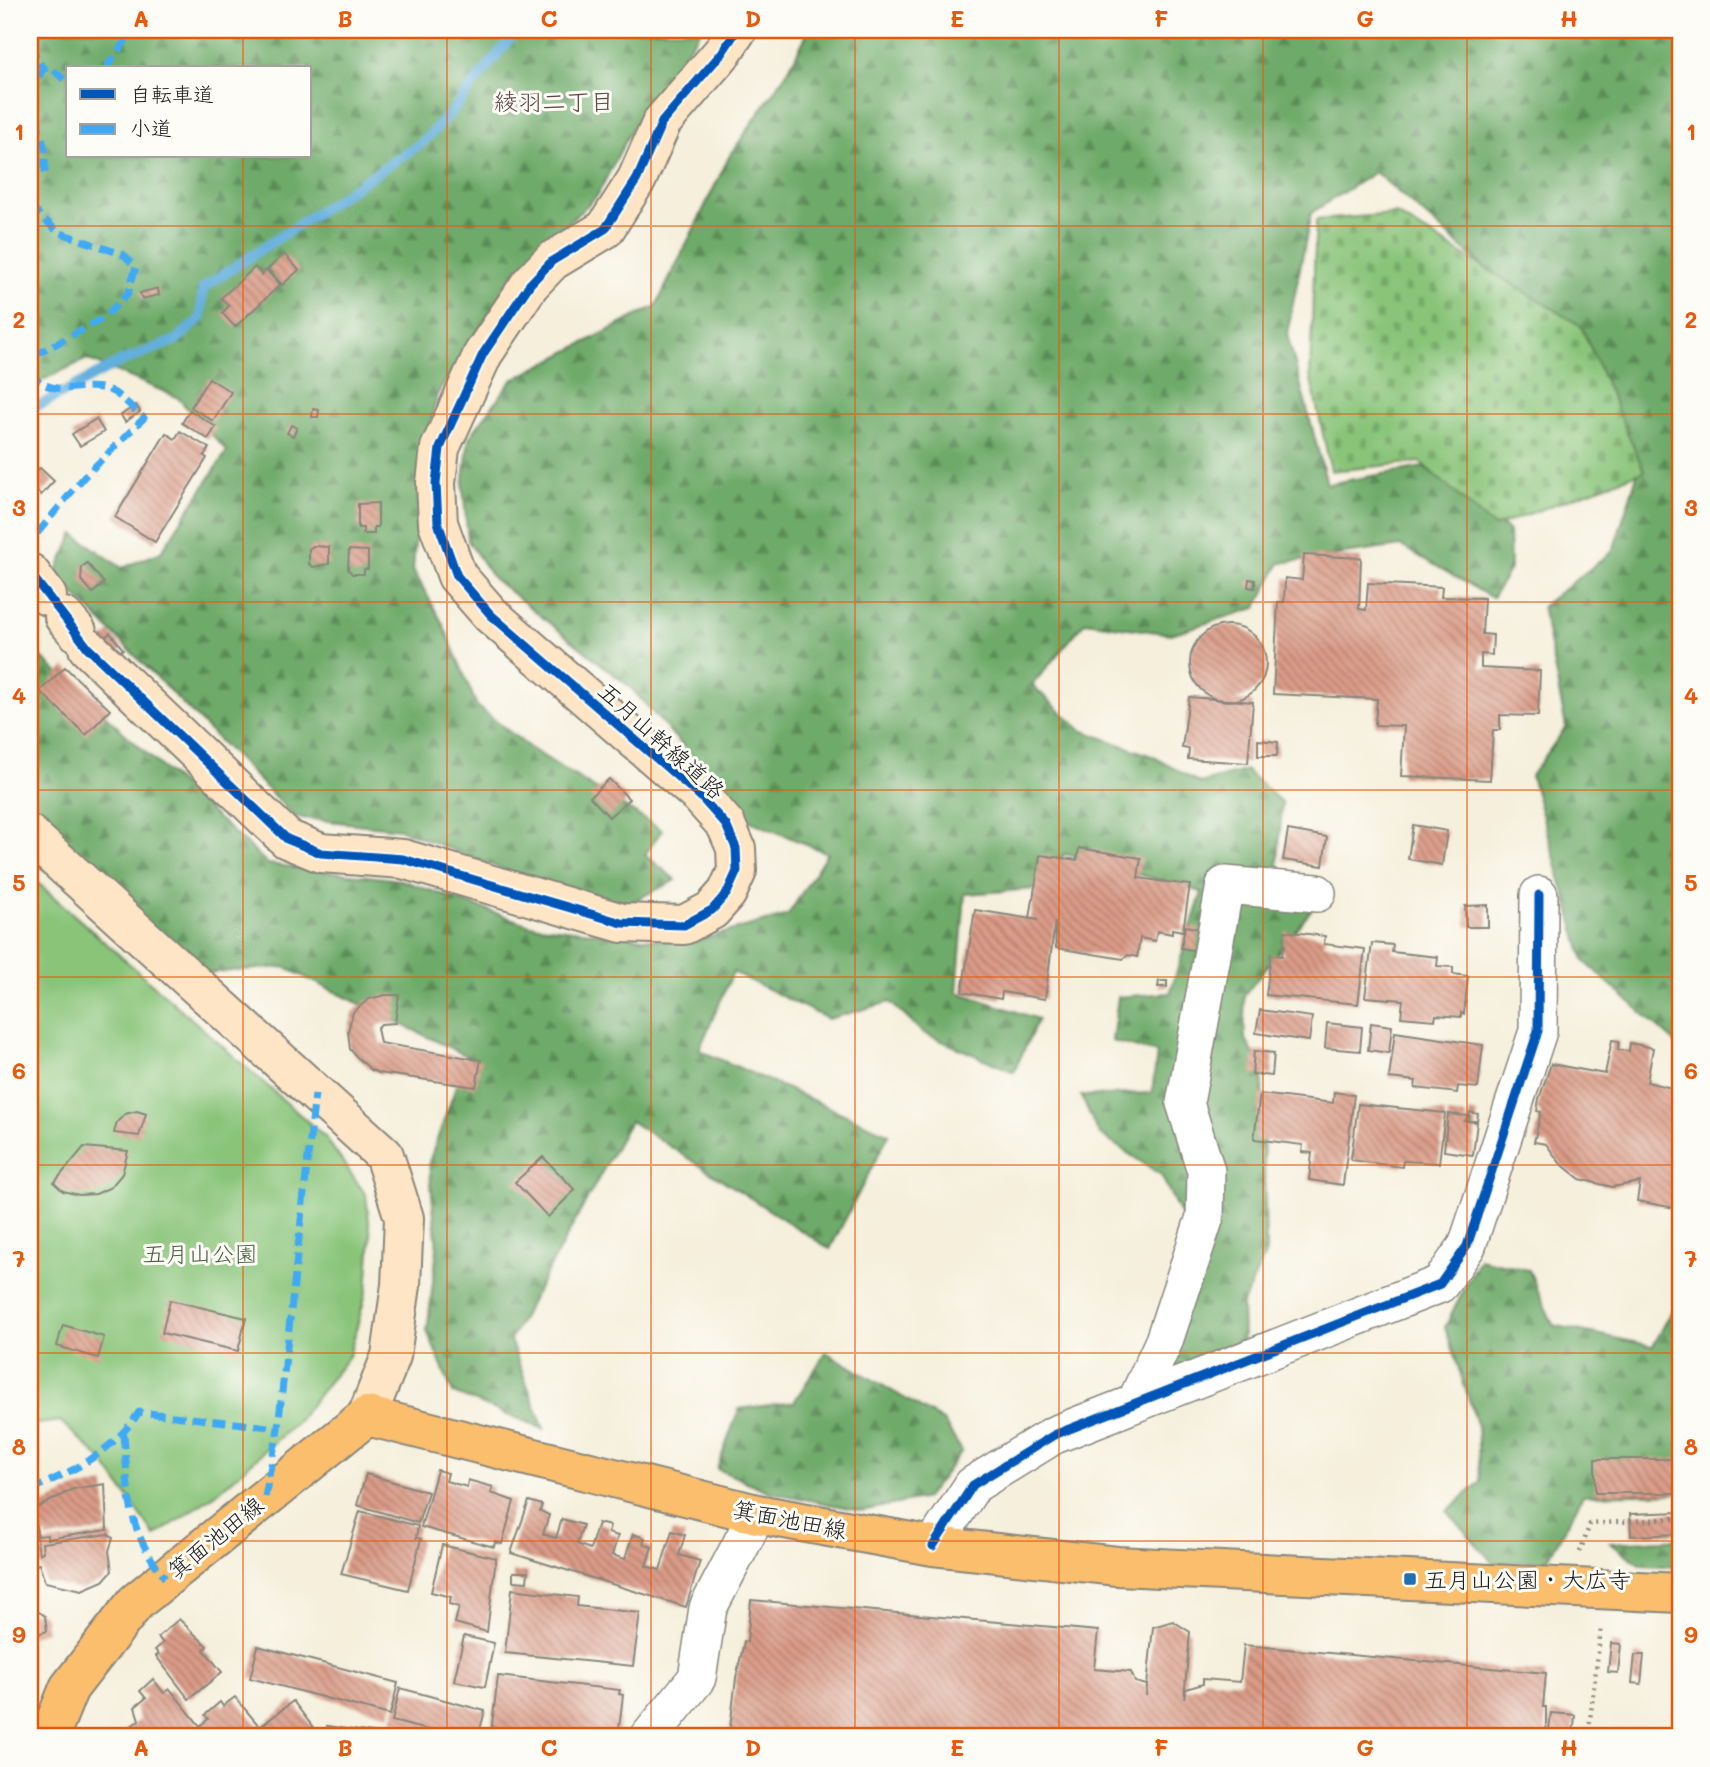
<svg xmlns="http://www.w3.org/2000/svg" width="1710" height="1767" font-family="Mali,'Klee One',sans-serif">
  <style>
    .forest { fill: url(#forest-firs); stroke: #456342; stroke-width: 2; fill-rule: evenodd }
    .cemetery { fill: url(#cemetery-stones); stroke: #52704a; stroke-width: 2 }
    .park { fill: #89c479; stroke: #52704a; stroke-width: 2 }
    .lines { fill: none; stroke-linecap: round; stroke-linejoin: round }
    .stream { stroke: #64afdd; stroke-width: 10 }
    .building { fill: url(#building-back-hatch) }
    .street-casing { stroke: #88867c; stroke-width: 40 }
    .secondary-casing { stroke: #88867c; stroke-width: 42 }
    .primary-casing { stroke: #88867c; stroke-width: 42 }
    .path { stroke: #88867c; stroke-width: 4.5; stroke-dasharray: 2 5; stroke-linecap: butt }
    .street { stroke: #fff; stroke-width: 37 }
    .secondary { stroke: #fde5c5; stroke-width: 38 }
    .primary { stroke: #fabe6d; stroke-width: 38 }
    .quiet { stroke: #3fa9f5; stroke-width: 7; stroke-dasharray: 14 7; stroke-linecap: butt }
    .cycleway-casing { stroke: #fdfcf7; stroke-width: 13 }
    .cycleway { stroke: #0057b8; stroke-width: 9 }
    .grid { fill: none; stroke: #e8590c; stroke-width: 2; stroke-opacity: 0.55 }
    .poi-dot { fill: #1f6fb2; stroke: #fdfcf7; stroke-width: 2.5 }
    .labels { text-anchor: middle; dominant-baseline: central; stroke-width: 6; stroke-linejoin: round; paint-order: stroke }
    .street-label { font-size: 23px; fill: #1c1c1c; stroke: #fdfcf7 }
    .park-label { font-size: 23px; fill: #485f41; stroke: #fdfcf7 }
    .poi-label { font-size: 23px; fill: #1c1c1c; stroke: #fdfcf7; text-anchor: start }
    .neighbourhood-label { font-size: 24px; fill: #5e4841; stroke: #fdfcf7 }
    .neatline { fill: none; stroke: #e8590c; stroke-width: 2.5 }
    .grid-label { font-size: 23px; text-anchor: middle; font-weight: bold; fill: #e8590c }
  </style>
  <defs>
    <pattern id="forest-firs" width="22" height="20" patternUnits="userSpaceOnUse" patternTransform="scale(1.75)"><rect width="22" height="20" fill="#6eaa69"/><path d="M5 1l3.5 6h-7zM16 11l3.5 6h-7z" fill="#5a8a56"/></pattern>
    <pattern id="cemetery-stones" width="16" height="16" patternUnits="userSpaceOnUse" patternTransform="scale(1.75)"><rect width="16" height="16" fill="#89c479"/><path d="M2 7V4a2 2 0 0 1 4 0v3zM10 15v-3a2 2 0 0 1 4 0v3z" fill="#76a868"/></pattern>
    <pattern id="building-back-hatch" width="6" height="6" patternUnits="userSpaceOnUse" patternTransform="scale(1.75)"><rect width="6" height="6" fill="#da9b87"/><path d="M-1 5l2 2M0 0l6 6M5-1l2 2" fill="none" stroke="#b07e6e"/></pattern>
  </defs>
  <rect width="100%" height="100%" fill="#fdfcf7"/>
  <filter id="ink" filterUnits="userSpaceOnUse"><feTurbulence type="fractalNoise" baseFrequency=".0143" numOctaves="2"/><feDisplacementMap in="SourceGraphic" scale="14" xChannelSelector="R" yChannelSelector="G"/><feConvolveMatrix kernelMatrix="1 2 1 2 8 2 1 2 1" color-interpolation-filters="sRGB"/></filter>
  <filter id="wash" filterUnits="userSpaceOnUse"><feTurbulence type="fractalNoise" baseFrequency=".00686" numOctaves="4" result="noise"/><feDisplacementMap in="SourceGraphic" scale="28" xChannelSelector="R" yChannelSelector="G"/><feGaussianBlur stdDeviation="1.57" result="paint"/><feColorMatrix in="noise" values="0 0 0 0 0 0 0 0 0 0 0 0 0 0 0 0 0 1.4 0 .05"/><feComposite in="paint" operator="in"/></filter>
  <g filter="url(#wash)">
    <rect width="100%" height="100%" fill="#f5efdc"/>
    <g class="forest">
      <path d="M30,30h671l-71,102 -33,64 -83,79 -77,120 -16,72 -8,103 30,54 34,82 53,42 132,82 -17,25 31,25 -46,23 -108,-26 -123,-48 -104,-12 -240,-242 19,-41 48,34 39,-16 66,-101 -50,-54 -90,-38 -57,27zM68,68h242v88h-242z"/>
      <path d="M809,30h871v1017l-96,-86 -53,-185 35,-49 -24,-121 71,-55 24,-76 -70,-136 -192,-167 -64,41 -24,121 40,150 96,-17 86,64 1,38 -18,29 -91,-52 -121,17 -24,45 -85,26 -86,-12 -53,63 49,45 73,27 46,26 46,-13 36,33 -4,62 37,40 -71,91 1,41 17,34 4,182 -24,52 1,35 -19,26 -50,9 -10,-27 19,-128 -22,-45 -62,-41 -18,-38 71,-3 5,-40 -45,-12 6,-44 52,-4 32,-101 -137,-38 -31,35 -69,5 -8,98 81,27 -24,53 -91,-39 -33,-31 -62,17 -95,-47 -34,78 190,84 -59,115 -200,-128 -120,219 34,89 -91,-36 -26,-62 10,-82 -8,-87 38,-106 -183,-89 -91,7 -163,-166v-161l238,217 133,16 129,45 157,18 101,-28 39,-62 -77,-32 -120,-134 -137,-109 -25,-37 -5,-54 6,-49 43,-58 144,-74 73,-149 60,-88z"/>
      <path d="M1479,1259l50,11 24,55 100,21 27,-50v197l-97,2 -36,66 -54,2 -46,-52 33,-29 -3,-58 -32,-97z"/>
      <path d="M826,1352l117,69 19,30 -36,47 -64,13 -92,-19 -53,-23 22,-60 55,-7z"/>
      <path d="M1680,1539v28l-39,-2 -31,-22z"/>
    </g>
    <path class="cemetery" d="M1396,214l185,112 63,145 -150,56 -74,-65 -89,9 -21,-96 6,-155z"/>
    <path class="park" d="M30,876l295,261 41,58 5,43 -4,51 -18,67 -52,66 -81,72 -61,42 -53,-76 -42,-39 -30,4z"/>
    <g class="lines">
      <path class="stream" d="M30,407l12,-3 78,-42 56,-22 25,-22 2,-30 220,-146 31,-33 63,-79"/>
    </g>
    <g id="blocks">
      <g class="building">
        <path d="M284,254l15,16 -17,15 -14,-16z"/>
        <path d="M255,267l7,8 4,-5 14,15 -45,42 -13,-14 7,-7 -8,-8z"/>
        <path d="M158,288l1,7 -17,4 -2,-6z"/>
        <path d="M209,378l22,14 -18,29 -22,-14z"/>
        <path d="M136,405l4,7 -15,10 -4,-7z"/>
        <path d="M313,409l6,1 -1,7h-6z"/>
        <path d="M190,410l26,17 -8,12 -26,-16z"/>
        <path d="M96,419l8,13 -24,14 -8,-12z"/>
        <path d="M291,425l6,3 -4,8 -6,-3z"/>
        <path d="M180,431l29,17 -5,8 3,2 -52,84 -40,-25 51,-84 9,6z"/>
        <path d="M40,468l14,13 -13,14 -4,-4 -7,9v-24z"/>
        <path d="M378,503v24h-4v7h-11v-6h-5v-24z"/>
        <path d="M313,546l16,1v17l-16,3 -4,-3v-15z"/>
        <path d="M349,550l19,1v18h-4v5h-12l-4,-5z"/>
        <path d="M1304,555l57,3 -2,51 7,1 2,-27 74,4 -1,10 43,1 -2,36 11,1 -1,20 -11,-1v14l59,3 -2,45 -38,-1v15h-7l-3,50 -89,-4 3,-50 -29,-1 2,-26 -104,-5 5,-92h6l1,-24 17,2z"/>
        <path d="M87,563l17,20 -11,10 -12,-13 1,-13z"/>
        <path d="M1249,579l6,1v8l-7,-1z"/>
        <circle cx="1228" cy="663" r="38"/>
        <path d="M110,633l13,16 -16,13 -13,-16z"/>
        <path d="M65,667l45,43 -24,25 -46,-44z"/>
        <path d="M1189,697l64,5 -5,61 -60,-4 1,-10 -7,-1z"/>
        <path d="M1258,740l20,2 -1,14h-19z"/>
        <path d="M609,779l20,20 -20,18 -19,-20z"/>
        <path d="M1413,825l34,6 -5,34 -34,-6z"/>
        <path d="M1288,830l39,7 -4,29 -40,-6z"/>
        <path d="M1079,848l62,10 -3,20 52,7 -7,46 -11,-2v5l-15,-3 -2,10 -15,-3 -3,19 -9,-2 -5,4 -67,-11 -1,-26 -10,77 -43,-7 -1,7 -39,-7 13,-82 63,10 -8,-2 10,-63 37,5z"/>
        <path d="M1488,905v22h-22l-1,-21z"/>
        <path d="M1185,926l15,3 -4,22 -15,-3z"/>
        <path d="M1285,931l40,5 -1,8 41,5 -7,55 -92,-9 5,-41 11,2z"/>
        <path d="M1372,943l21,2 -1,7 46,5 -1,9 16,1v7l15,2 -4,38 -3,-1v4l-25,-2 -1,5 -34,-3 2,-17 -38,-3z"/>
        <path d="M1159,981h8v6h-9z"/>
        <path d="M385,995h14l-4,28 -14,1 -4,4 3,15 101,17 -5,27 -97,-14 -8,-3 -15,-14 -6,-7 -2,-18 5,-19 16,-13z"/>
        <path d="M1260,1010l52,7 -3,24 -53,-8z"/>
        <path d="M1327,1023l35,4 -2,24 -35,-3z"/>
        <path d="M1371,1023l21,3 -3,27 -21,-3z"/>
        <path d="M1395,1032l88,13 -5,43 -20,-2 -1,7 -42,-5 1,-7 -27,-3z"/>
        <path d="M1612,1040l7,1 -1,9 11,1 1,-8 23,5 -6,34 33,8v119l-43,-8 3,-19 -28,5 -32,-8 -20,-16 -14,-19 -12,-2 7,-30 -4,-1 2,-12 12,-35 54,10z"/>
        <path d="M1254,1051l20,2 -2,23 -20,-2z"/>
        <path d="M1334,1092l20,3 -11,90 -34,-5 3,-27 -10,-1 1,-7 -49,-6 6,-45 73,9z"/>
        <path d="M1358,1104l87,9 -6,50 -36,-2 -1,6 -51,-7z"/>
        <path d="M137,1111l9,3 -7,22 -25,-3 3,-11 8,-8z"/>
        <path d="M1470,1112l8,2 -1,7h-8z"/>
        <path d="M1448,1114l20,2 -3,5 12,1 -4,33 -29,-4z"/>
        <path d="M84,1147l44,4 -6,23 -11,13 -15,7 -17,1 -16,-4 -9,-8z"/>
        <path d="M543,1157l32,33 -27,27 -33,-35z"/>
        <path d="M170,1300l76,18 -8,33 -76,-18z"/>
        <path d="M63,1325l41,12 -6,21 -41,-12z"/>
        <path d="M1595,1459h83l1,34h-84z"/>
        <path d="M437,1470l11,3 -2,8 21,6 1,-7 25,7 -2,6 23,8 -12,43 -7,-2 -1,5 -73,-20z"/>
        <path d="M366,1474l62,18 -10,31 -61,-18z"/>
        <path d="M105,1484l2,46 -60,9v-4l-9,1 -5,-26 40,-21z"/>
        <path d="M529,1501l13,4 -2,6 9,4 -6,19 13,4 6,-19 21,6 -6,19 13,5 8,-26 12,3 -2,7 10,3 -6,19 13,4 8,-25 12,4 -2,6 9,3 -6,19 14,4 12,-39 13,4 -6,20 21,6 -14,46 -175,-54z"/>
        <path d="M360,1511l58,15 -2,12 5,1 -13,51 -67,-16z"/>
        <path d="M1680,1512v22l-49,2 -1,-22z"/>
        <path d="M30,1518h3l6,36 4,-2 -1,-9 66,-9 5,4 -4,13 3,20 -9,10 -21,9 -37,-8 -6,-18 -6,2 2,6 -5,1z"/>
        <path d="M442,1545l54,13 -9,74 -32,-9 4,-16 -10,-3 2,-7 -20,-5z"/>
        <path d="M513,1572h15l-1,10 -14,-1z"/>
        <path d="M512,1589l66,8 -1,9 63,7 -7,53 -128,-13z"/>
        <path d="M751,1600l347,31 -4,38 37,3 4,10 12,3 -1,11 7,-69 20,-6 17,11 -6,67 2,-10 17,-5v-5l37,3 4,-37 302,28 -3,34h3v30h-817l7,-59 8,-36h3z"/>
        <path d="M39,1612l6,4 2,15 -17,6v-24z"/>
        <path d="M179,1619l28,27 -3,4 18,22 -33,27 -33,-43 3,-2 -4,-4 8,-7 -5,-6z"/>
        <path d="M464,1636l30,7 -9,44 -31,-6z"/>
        <path d="M1611,1643l10,1 -3,29 -10,-1z"/>
        <path d="M258,1646l140,37 -8,32 -140,-37z"/>
        <path d="M1635,1655h9l-3,29 -9,-1z"/>
        <path d="M498,1676l122,14 -1,4 4,1 -5,42h-114v-4l-13,-1z"/>
        <path d="M153,1679l11,14 6,-4 30,37 8,-7 -3,-4 15,-13 3,4 12,-9 25,30 33,-26 22,29 -4,4 3,3h-186l-4,-5 15,-12 -4,-13 11,-9 -6,-7z"/>
        <path d="M400,1688l85,23 -7,26h-23l-63,-16z"/>
        <path d="M1551,1713l24,2 -2,22h-25z"/>
        <path d="M327,1726l58,9 -1,2h-59z"/>
      </g>
    </g>
  </g>
  <g filter="url(#ink)">
    <use href="#blocks" fill-opacity="0" stroke="#88867c" stroke-width="2"/>
    <g class="lines">
      <g class="street-casing">
        <g id="street">
          <path d="M1136,1402l28,-61 41,-124 1,-46 -21,-68 40,-218 92,8"/>
          <path d="M933,1546l40,-61 81,-50 386,-151 27,-38 71,-215 1,-136"/>
          <path d="M649,1737l48,-59 11,-70 49,-94"/>
        </g>
      </g>
      <g class="secondary-casing">
        <g id="secondary">
          <path d="M30,573l17,23"/>
          <path d="M64,617l13,15"/>
          <path d="M88,648l199,191 34,14 82,6 219,64 62,2 28,-15 15,-17 10,-22 -1,-23 -10,-23 -26,-29 -209,-181 -34,-39 -19,-53 -2,-40 4,-35 43,-94 47,-70 22,-23 53,-32 32,-50 25,-57 59,-68 16,-24"/>
          <path d="M30,835l354,320 20,63 -3,67 -10,71 -24,60"/>
        </g>
      </g>
      <g class="primary-casing">
        <path id="primary" d="M49,1737l20,-49 67,-86 231,-186 390,98 176,32 184,20 563,27"/>
      </g>
      <g class="path">
        <path d="M1580,1552l10,-28 90,-6"/>
        <path d="M1588,1737l13,-109"/>
      </g>
      <use href="#street" class="street"/>
      <use href="#secondary" class="secondary"/>
      <use href="#primary" class="primary"/>
      <g class="quiet">
        <path d="M30,44l13,25"/>
        <path d="M106,68l27,-38"/>
        <path d="M30,96l13,-27 8,-2 17,17"/>
        <path d="M30,98l15,51v24l-11,-2 -4,-4"/>
        <path d="M30,206l28,26 66,23 12,12 -8,26 -24,25 -74,40"/>
        <path d="M30,372c22,30 52,8 79,18 12,5 25,20 35,28l-60,59 -54,65"/>
        <path d="M124,1434c5,62 1,92 41,144"/>
        <path d="M30,1490c42,-18 84,-39 109,-78l139,16"/>
        <path d="M265,1497l13,-69 37,-334"/>
      </g>
      <g class="cycleway-casing">
        <g id="cycleway">
          <path d="M30,573l58,75 199,191 34,14 82,6 219,64 62,2 28,-15 15,-17 10,-22 -1,-23 -10,-23 -26,-29 -209,-181 -34,-39 -19,-53 -2,-40 4,-35 43,-94 47,-70 22,-23 53,-32 32,-50 25,-57 59,-68 16,-24"/>
          <path d="M933,1546l40,-61 81,-50 386,-151 27,-38 71,-215 1,-136"/>
        </g>
      </g>
      <use href="#cycleway" class="cycleway"/>
    </g>
  </g>
  <path class="grid" d="M243,30v38M447,30v1707M651,30v1707M855,30v1707M1059,30v1707M1263,30v1707M1467,30v1707M243,156v1581M30,226h1650M30,414h1650M30,602h1650M30,790h1650M30,977h1650M30,1165h1650M30,1353h1650M30,1541h1650"/>
  <rect class="poi-dot" x="1403" y="1572" width="14" height="14" rx="3.5"/>
  <g class="labels">
    <g class="street-label">
      <text transform="translate(662 740) rotate(42)">五月山幹線道路</text>
      <text transform="translate(790 1519) rotate(11)">箕面池田線</text>
      <text transform="translate(215 1537) rotate(-39)">箕面池田線</text>
    </g>
    <g class="park-label">
      <text x="200" y="1253">五月山公園</text>
    </g>
    <g class="poi-label">
      <text x="1424" y="1579">五月山公園・大広寺</text>
    </g>
    <g class="neighbourhood-label">
      <text x="554" y="100">綾羽二丁目</text>
    </g>
  </g>
  <rect width="1710" height="1767" fill="none" stroke="#fdfcf7" stroke-width="77"/>
  <rect x="66" y="66" width="245" height="91" fill="#fdfcf7" stroke="#a3a29f" stroke-width="2"/>
  <rect x="80" y="89" width="35" height="10" fill="#0057b8" stroke="#a3a29f" stroke-width="2"/>
  <text x="130" y="102" font-size="21" fill="#1c1c1c">自転車道</text>
  <rect x="80" y="124" width="35" height="10" fill="#3fa9f5" stroke="#a3a29f" stroke-width="2"/>
  <text x="130" y="136" font-size="21" fill="#1c1c1c">小道</text>
  <rect x="38" y="38" width="1634" height="1690" class="neatline"/>
  <g class="grid-label">
    <text x="141" y="27">A</text>
    <text x="345" y="27">B</text>
    <text x="549" y="27">C</text>
    <text x="753" y="27">D</text>
    <text x="957" y="27">E</text>
    <text x="1161" y="27">F</text>
    <text x="1365" y="27">G</text>
    <text x="1569" y="27">H</text>
    <text x="19" y="140">1</text>
    <text x="1691" y="140">1</text>
    <text x="19" y="328">2</text>
    <text x="1691" y="328">2</text>
    <text x="19" y="516">3</text>
    <text x="1691" y="516">3</text>
    <text x="19" y="704">4</text>
    <text x="1691" y="704">4</text>
    <text x="19" y="891">5</text>
    <text x="1691" y="891">5</text>
    <text x="19" y="1079">6</text>
    <text x="1691" y="1079">6</text>
    <text x="19" y="1267">7</text>
    <text x="1691" y="1267">7</text>
    <text x="19" y="1455">8</text>
    <text x="1691" y="1455">8</text>
    <text x="19" y="1643">9</text>
    <text x="1691" y="1643">9</text>
    <text x="141" y="1756">A</text>
    <text x="345" y="1756">B</text>
    <text x="549" y="1756">C</text>
    <text x="753" y="1756">D</text>
    <text x="957" y="1756">E</text>
    <text x="1161" y="1756">F</text>
    <text x="1365" y="1756">G</text>
    <text x="1569" y="1756">H</text>
  </g>
</svg>
